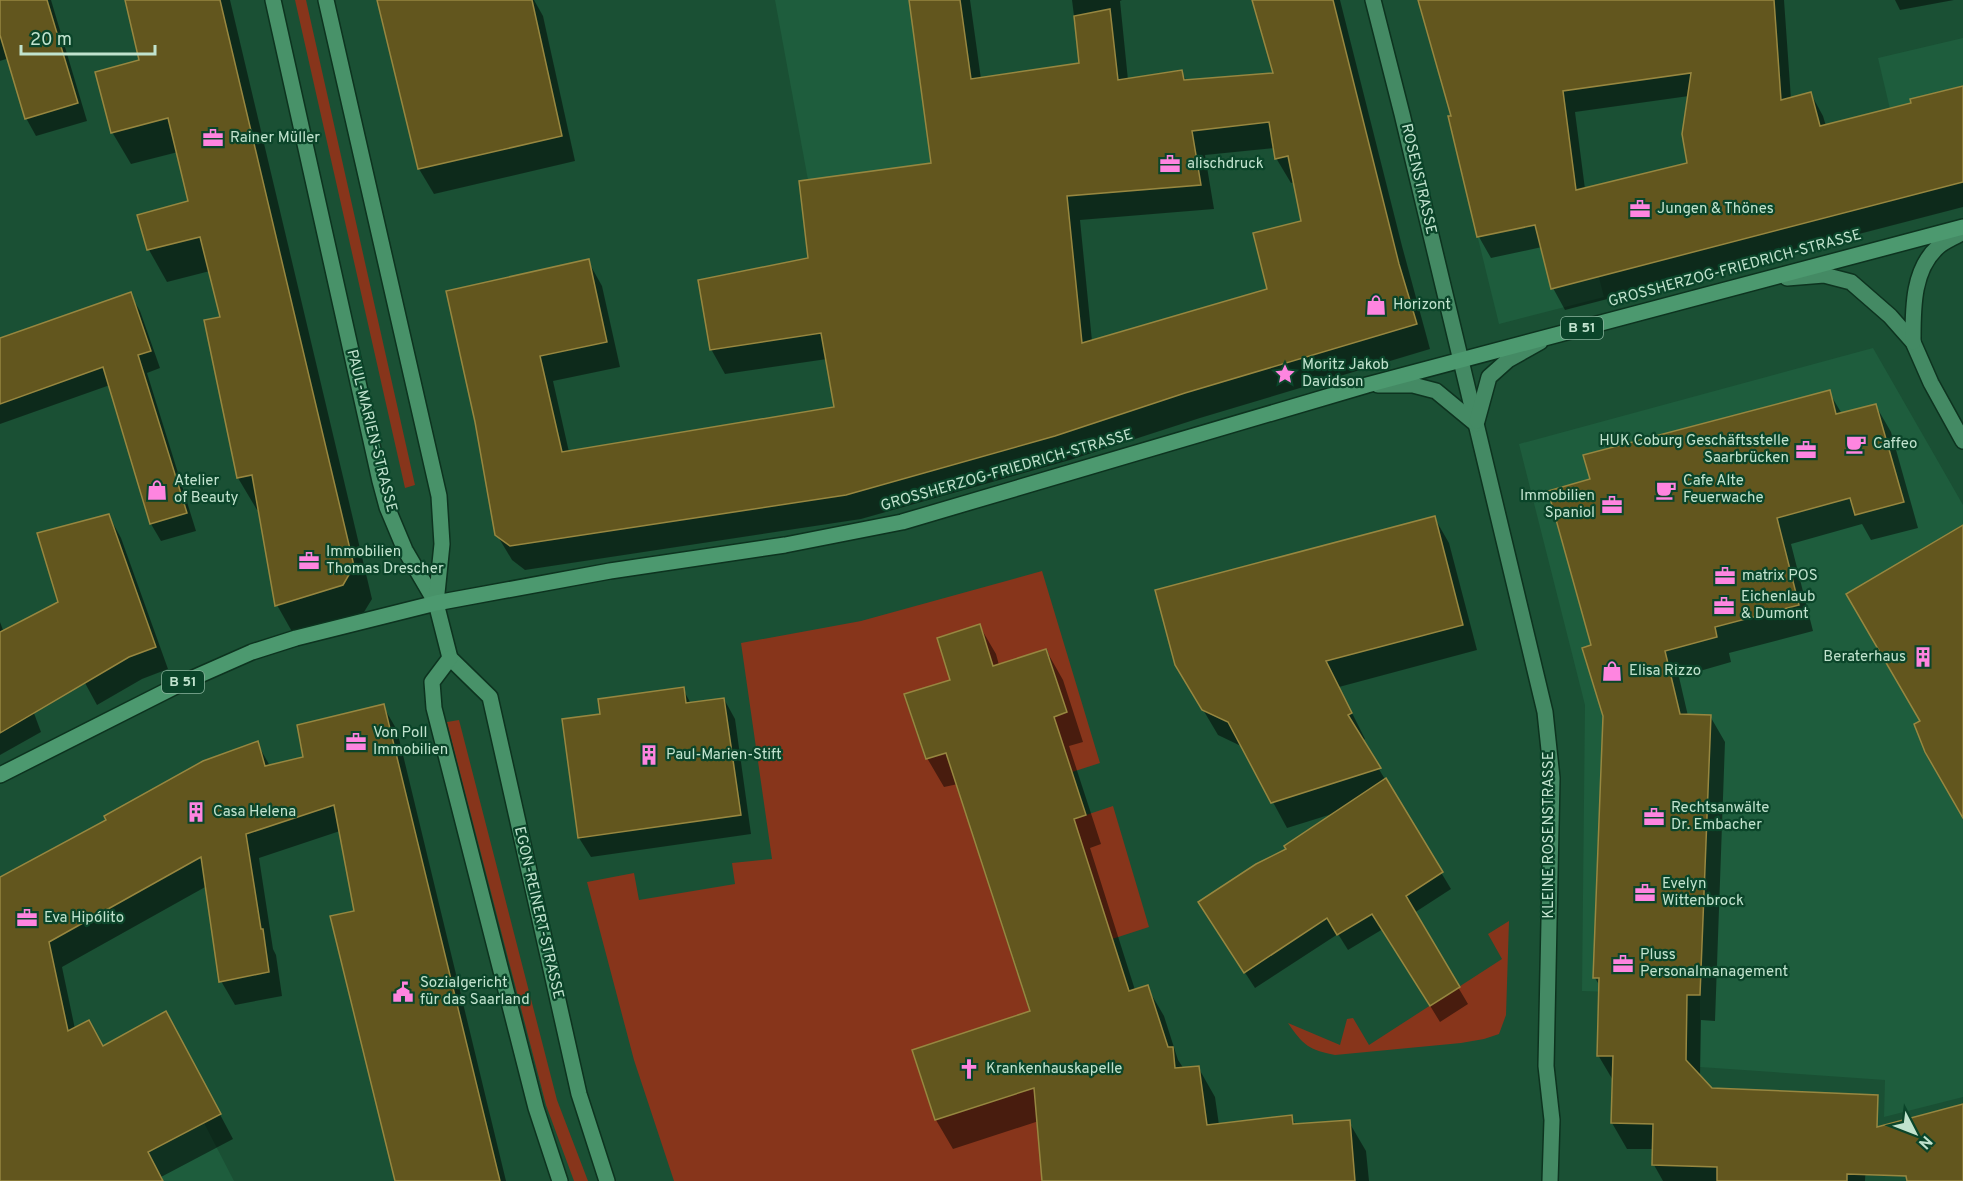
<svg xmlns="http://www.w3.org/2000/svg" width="1963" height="1181" font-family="Overpass,sans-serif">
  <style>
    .built { fill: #1e5d3d }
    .green { fill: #87351b }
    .shadow { fill: #0007; fill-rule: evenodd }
    .building { fill: #62561e; stroke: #978740; stroke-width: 1.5; fill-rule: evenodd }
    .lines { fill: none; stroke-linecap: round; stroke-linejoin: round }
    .street-casing { stroke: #0d331f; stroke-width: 18 }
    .secondary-casing { stroke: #0d331f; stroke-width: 18 }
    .primary-casing { stroke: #0d331f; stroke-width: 18 }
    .street { stroke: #448a64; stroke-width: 15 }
    .secondary { stroke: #489269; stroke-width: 15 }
    .primary { stroke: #4c996f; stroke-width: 15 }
    .labels { text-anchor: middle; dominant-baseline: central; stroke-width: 4.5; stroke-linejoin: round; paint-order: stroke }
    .shield { fill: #0b452a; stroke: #8ab49d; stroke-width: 1.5 }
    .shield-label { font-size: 14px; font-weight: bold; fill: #c1e3ce }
    .poi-label { font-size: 15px; fill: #c1e3ce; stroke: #0b452a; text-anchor: start }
    .street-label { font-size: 15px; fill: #c1e3ce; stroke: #0b452a }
  </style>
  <rect width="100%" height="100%" fill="#1a5034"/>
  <g class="built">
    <path d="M775,0h134l22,163 -123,17z"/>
    <path d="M1963,38v144l-73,-73 -12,-51z"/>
    <path d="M1575,185l29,112 -105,27 -28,-114 77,-13z"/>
    <path d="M1873,348l90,157v592l-79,20 1,-37 -185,-13v-72l-118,-4 3,-286 -66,-261z"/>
    <path d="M204,1123l30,58h-143l94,-48z"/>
  </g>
  <g class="green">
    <path d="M295,0h11l109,485 -10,3z"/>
    <path d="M1042,571l58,192 -28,9 -29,-51 24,-9 -20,-63 -54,17 -13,-42 -43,14 13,42 -46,15 21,63 21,-5 96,297 -38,-30 -92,30 23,70 92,-30 22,-20 -7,111h-368l-40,-121 -47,-178 47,-9 5,27 96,-16 -3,-21 40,-4 -31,-216 120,-22z"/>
    <path d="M459,720l98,380 31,81h-14l-28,-76 -99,-383z"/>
    <path d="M1113,806l36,121 -37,12 -38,-120z"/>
    <path d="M1509,921l-3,94 -7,19 -15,5 -23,4 -126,12c-26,-5 -32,-10 -47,-32l52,22 7,-26 6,-1 16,27 133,-86 -14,-25z"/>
  </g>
  <g class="shadow">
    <path d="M0,0h51l36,121 -51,15 -10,-18 -17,-60 -9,3z"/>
    <path d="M126,0h104l142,599 -11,18 -66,20 -18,-32 -18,-96 -2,1 -19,-32 -16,-160 -12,-47 -43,11 -18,-32 -10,-34 51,-14 -12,-50 -47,12 -19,-32 29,-71z"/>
    <path d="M379,0h155l9,16 32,145 -141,33 -15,-25z"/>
    <path d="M911,0h59l11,79 99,-15 -8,-64h50l-2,1 8,79 53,-8 6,9 88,-6 -21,-75h86l62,246 28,103 -230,69 -130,42 -209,59 -336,51 -13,-10 -15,-25 -21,-113 112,-161 14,25 18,81 -67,14 16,71 266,-44 -8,-49 -102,15 -14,-25 99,-90 123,-95zM1275,148l1,10 15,25 4,-1 7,40 -33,68 -177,51 -12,-121 134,-11 -9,-54z"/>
    <path d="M1420,0h364l7,99 20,-5 12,22 3,10 86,-22 51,-16v119l-398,103 -12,-22 -11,-41 -51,11 -12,-21 -26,-120zM1689,96l-1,68 -103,25 -10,-77z"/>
    <path d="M1895,0h59l-54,10z"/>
    <path d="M130,294l10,17 20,57 -13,5 49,158 -35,10 -10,-17 -41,-139 -110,39v-85z"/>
    <path d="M1829,392l13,22 34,-8 15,26 27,96 -47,12 -9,-16 -71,20 22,87 -84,22 2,9 -52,15 9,39h22l15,26 -10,279 -14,-1 -1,58 11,12 157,32 -3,59h-202l-9,-16v-16h-27l-15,-26 2,-41 -16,-27 3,-67 -6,-10 9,-263 -12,-69v-166z"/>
    <path d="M109,516l12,22 47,131 -26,10 -45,26 -12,-22 -46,-149z"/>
    <path d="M1434,517l15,26 28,107 -138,37 26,52 -3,2 89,148 -37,24 54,91 -28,18 -57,-93 -35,21 -10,-16 -83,54 -45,-69 78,-70 44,-35 -45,14 -44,-81 -25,-12 -26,-44z"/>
    <path d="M0,622l41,110 -41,23z"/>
    <path d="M979,625l17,29 3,11 47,-15 17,30 20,62 -14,4 32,98 -11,4 45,142 12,-3 17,29 14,44 6,9 14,-2 17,30 4,28 72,-9 5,9 53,-3 17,29 3,30h-325l-5,-60 -86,28 -17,-29 -22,-69 118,-39 -74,-228 -14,3 -17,-29 25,-77z"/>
    <path d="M683,689l8,15 33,-5 11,20 16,115 -160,23 -12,-19z"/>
    <path d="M383,706l14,24 109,451h-110l-40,-269 -16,-81 -81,27 14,91 3,6 6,41 -47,9 -14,-24 -14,-95 -145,81 13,62 28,19 76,-11 54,102 -72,38 2,4h-163v-302l257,-136 13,23 35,-8z"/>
  </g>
  <g class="building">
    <path d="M0,0h47l31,103 -53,16 -25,-84z"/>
    <path d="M125,0h95l134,566 -11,19 -68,21 -23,-131 -15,3 -33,-158 16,-3 -20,-80 -53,13 -10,-35 51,-14 -20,-83 -57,15 -16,-61 44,-12z"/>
    <path d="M377,0h155l30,136 -144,33z"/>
    <path d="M909,0h51l11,79 108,-16 -5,-47 36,-7 8,71 64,-10 2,10 89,-7 -21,-73h81l66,264 18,60 -232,69 -130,43 -209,59 -336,51 -15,-11 -20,-113 -29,-131 143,-32 18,83 -67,14 22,96 272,-45 -13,-74 -111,17 -12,-70 110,-22 -9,-77 132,-18zM1269,122l6,37 13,-3 13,65 -48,12 14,56 -185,54 -15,-147 134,-11 -9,-54z"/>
    <path d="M1418,0h356l7,100 30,-8 9,34 91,-23 -1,-4 53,-13v96l-412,107 -16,-64 -58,12 -29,-121h3zM1691,73l-9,61 5,29 -111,27 -13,-99z"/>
    <path d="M131,292l20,59 -13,4 49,158 -37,11 -47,-157 -103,37v-66z"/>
    <path d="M1830,390l6,24 40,-10 28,98 -49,13 -5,-17 -73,20 22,87 -84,22 2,10 -52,14 15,63 31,1 -11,280h-13l-1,65 26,28 166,7 -1,32 86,-23v77h-56l-1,-5 -59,-2v7h-130v-14l-65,-2 1,-41 -42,-1 2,-67h-16l2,-78h-6l10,-262 -21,-68 9,-3 -43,-154 42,-12 -7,-24z"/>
    <path d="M109,514l47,133 -27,10 -129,76v-101l58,-30 -21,-69z"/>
    <path d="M1435,516l28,109 -137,36 26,52 -4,2 33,53 -110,35 -43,-81 -26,-12 -27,-45 -20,-75z"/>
    <path d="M1963,525v293l-38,-66 -11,-28 6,-3 -74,-127z"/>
    <path d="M980,624l13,42 53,-17 21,63 -13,5 32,98 -12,4 55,172 19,-6 20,62h5l2,21 24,-2 8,59 85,-10 1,9 57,-4 5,61h-313l-8,-93 -99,32 -23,-70 118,-39 -84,-258 -20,6 -22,-65 46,-14 -13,-42z"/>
    <path d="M684,687l2,16 38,-5 17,117 -163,23 -16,-119 38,-5 -2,-15z"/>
    <path d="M384,704l116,477h-105l-65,-265 24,-5 -20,-106 -88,29 15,95h2l6,43 -50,10 -18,-125 -152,85 19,89 21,-11 14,26 63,-35 55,103 -73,38 15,29h-163v-304l106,-57 -2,-4 99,-55 55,-20 7,25 38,-9 -6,-32z"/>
    <path d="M1386,778l57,94 -37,24 54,91 -30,19 -58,-92 -35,21 -10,-17 -83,55 -46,-71 58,-38 30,-15 -2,-3z"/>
  </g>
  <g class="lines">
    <g class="street-casing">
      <g id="street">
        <path d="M1373,0l29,114 143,598 7,66 -6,288 6,54 -2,61"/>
        <path d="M1787,278l37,-3 27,7 39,34 23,26 18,41 32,58"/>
        <path d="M1913,342c0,-32 -1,-73 26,-96 6,-5 16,-9 24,-14"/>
        <path d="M1378,385h35l23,6 40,33"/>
        <path d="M1477,421l12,-44 19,-17 32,-18"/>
      </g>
    </g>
    <g class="secondary-casing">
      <g id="secondary">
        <path d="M273,0l107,481 7,26 18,43 31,53 14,55 40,39 89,397 28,87"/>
        <path d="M326,0l113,496 3,48 -6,59"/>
        <path d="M450,658l-18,24 2,26 102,400 24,73"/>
      </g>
    </g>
    <g class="primary-casing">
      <path id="primary" d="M0,775l184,-93 68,-30 44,-14 140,-35 174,-32 175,-26 117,-23 465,-137 596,-158"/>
    </g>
    <use href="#street" class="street"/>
    <use href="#secondary" class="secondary"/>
    <use href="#primary" class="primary"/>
  </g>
  <defs>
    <g id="office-bare" transform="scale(1.62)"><path d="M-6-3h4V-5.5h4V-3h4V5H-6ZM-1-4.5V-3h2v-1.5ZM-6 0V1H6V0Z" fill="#fe85e0" stroke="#0b452a" stroke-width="2.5" paint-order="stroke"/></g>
    <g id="shop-bare" transform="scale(1.62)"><path d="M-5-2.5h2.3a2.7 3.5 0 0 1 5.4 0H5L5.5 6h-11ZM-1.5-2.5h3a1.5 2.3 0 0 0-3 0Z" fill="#fe85e0" stroke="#0b452a" stroke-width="2.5" paint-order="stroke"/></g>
    <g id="sight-bare" transform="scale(1.62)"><path d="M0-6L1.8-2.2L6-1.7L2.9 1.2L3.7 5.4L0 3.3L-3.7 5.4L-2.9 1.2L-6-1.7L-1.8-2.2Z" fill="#fe85e0" stroke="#0b452a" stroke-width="2.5" paint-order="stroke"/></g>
    <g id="cafe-bare" transform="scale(1.62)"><path d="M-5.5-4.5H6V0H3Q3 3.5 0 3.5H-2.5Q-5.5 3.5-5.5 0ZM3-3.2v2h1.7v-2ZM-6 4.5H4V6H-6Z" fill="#fe85e0" stroke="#0b452a" stroke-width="2.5" paint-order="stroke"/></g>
    <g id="building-bare" transform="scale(1.62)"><path d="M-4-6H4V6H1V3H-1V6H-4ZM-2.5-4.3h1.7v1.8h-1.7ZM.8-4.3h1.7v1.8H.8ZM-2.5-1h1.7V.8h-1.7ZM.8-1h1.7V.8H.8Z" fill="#fe85e0" stroke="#0b452a" stroke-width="2.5" paint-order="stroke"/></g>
    <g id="civic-bare" transform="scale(1.62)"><path d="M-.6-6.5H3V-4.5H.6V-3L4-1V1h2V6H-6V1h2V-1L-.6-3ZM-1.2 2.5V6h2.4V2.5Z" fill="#fe85e0" stroke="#0b452a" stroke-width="2.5" paint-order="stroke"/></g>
    <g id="church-bare" transform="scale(1.62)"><path d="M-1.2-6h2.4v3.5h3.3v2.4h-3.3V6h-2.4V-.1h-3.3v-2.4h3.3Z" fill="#fe85e0" stroke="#0b452a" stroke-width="2.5" paint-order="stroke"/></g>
  </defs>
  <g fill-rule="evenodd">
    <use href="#office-bare" x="213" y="138"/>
    <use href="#office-bare" x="1170" y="164"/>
    <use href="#office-bare" x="1640" y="209"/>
    <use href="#shop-bare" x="1376" y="305"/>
    <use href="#sight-bare" x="1285" y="374"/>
    <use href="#cafe-bare" x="1856" y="444"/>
    <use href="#office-bare" x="1806" y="450"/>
    <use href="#shop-bare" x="157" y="490"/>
    <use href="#cafe-bare" x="1666" y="490"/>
    <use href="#office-bare" x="1612" y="505"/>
    <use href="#office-bare" x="309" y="561"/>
    <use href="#office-bare" x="1725" y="576"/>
    <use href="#office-bare" x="1724" y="606"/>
    <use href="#building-bare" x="1923" y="657"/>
    <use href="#shop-bare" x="1612" y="671"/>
    <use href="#office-bare" x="356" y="742"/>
    <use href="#building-bare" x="649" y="755"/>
    <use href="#building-bare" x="196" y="812"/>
    <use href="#office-bare" x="1654" y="817"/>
    <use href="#office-bare" x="1645" y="893"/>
    <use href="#office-bare" x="27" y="918"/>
    <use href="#office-bare" x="1623" y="964"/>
    <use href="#civic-bare" x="403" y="992"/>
    <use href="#church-bare" x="969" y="1069"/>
  </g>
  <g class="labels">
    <g class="shield">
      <rect x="1561" y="317" width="42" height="22" rx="4.5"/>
      <rect x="162" y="671" width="42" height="22" rx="4.5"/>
    </g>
    <g class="shield-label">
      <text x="1582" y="328">B 51</text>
      <text x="183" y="682">B 51</text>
    </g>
    <g class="poi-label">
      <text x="230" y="138">Rainer Müller</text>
      <text x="1187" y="164">alischdruck</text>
      <text x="1657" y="209">Jungen &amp; Thönes</text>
      <text x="1393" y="305">Horizont</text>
      <text x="1302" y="365">Moritz Jakob<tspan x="1302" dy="17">Davidson</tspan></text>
      <text x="1789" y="441" text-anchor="end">HUK Coburg Geschäftsstelle<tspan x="1789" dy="17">Saarbrücken</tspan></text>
      <text x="1873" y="444">Caffeo</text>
      <text x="174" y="481">Atelier<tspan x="174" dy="17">of Beauty</tspan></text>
      <text x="1683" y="481">Cafe Alte<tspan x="1683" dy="17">Feuerwache</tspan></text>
      <text x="1595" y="496" text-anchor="end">Immobilien<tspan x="1595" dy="17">Spaniol</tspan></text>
      <text x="326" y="552">Immobilien<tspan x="326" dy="17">Thomas Drescher</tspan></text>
      <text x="1742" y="576">matrix POS</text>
      <text x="1741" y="597">Eichenlaub<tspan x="1741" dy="17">&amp; Dumont</tspan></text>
      <text x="1906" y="657" text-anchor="end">Beraterhaus</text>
      <text x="1629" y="671">Elisa Rizzo</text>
      <text x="373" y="733">Von Poll<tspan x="373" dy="17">Immobilien</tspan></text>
      <text x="666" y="755">Paul-Marien-Stift</text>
      <text x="1671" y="808">Rechtsanwälte<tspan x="1671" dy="17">Dr. Embacher</tspan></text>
      <text x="213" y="812">Casa Helena</text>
      <text x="1662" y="884">Evelyn<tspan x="1662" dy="17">Wittenbrock</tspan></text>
      <text x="44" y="918">Eva Hipólito</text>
      <text x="1640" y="955">Pluss<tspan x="1640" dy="17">Personalmanagement</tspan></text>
      <text x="420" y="983">Sozialgericht<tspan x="420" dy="17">für das Saarland</tspan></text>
      <text x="986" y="1069">Krankenhauskapelle</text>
    </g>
    <g class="street-label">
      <text transform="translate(1418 179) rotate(77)">ROSENSTRASSE</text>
      <text transform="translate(1735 269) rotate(-15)">GROSSHERZOG-FRIEDRICH-STRASSE</text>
      <text transform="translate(371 431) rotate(76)">PAUL-MARIEN-STRASSE</text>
      <text transform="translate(1007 471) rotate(-16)">GROSSHERZOG-FRIEDRICH-STRASSE</text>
      <text transform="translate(1549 835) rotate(-90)">KLEINE ROSENSTRASSE</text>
      <text transform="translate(538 913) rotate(77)">EGON-REINERT-STRASSE</text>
    </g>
  </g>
  <g transform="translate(1915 1133) rotate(132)" stroke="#0b452a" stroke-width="4.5" paint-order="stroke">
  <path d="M0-4.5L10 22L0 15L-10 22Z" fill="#c1e3ce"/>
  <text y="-9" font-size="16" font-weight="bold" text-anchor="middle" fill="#c1e3ce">N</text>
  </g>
  <path d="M21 45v9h134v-9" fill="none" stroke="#c1e3ce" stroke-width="3"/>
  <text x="30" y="45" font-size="18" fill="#c1e3ce" stroke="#0b452a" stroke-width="4.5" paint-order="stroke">20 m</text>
</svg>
